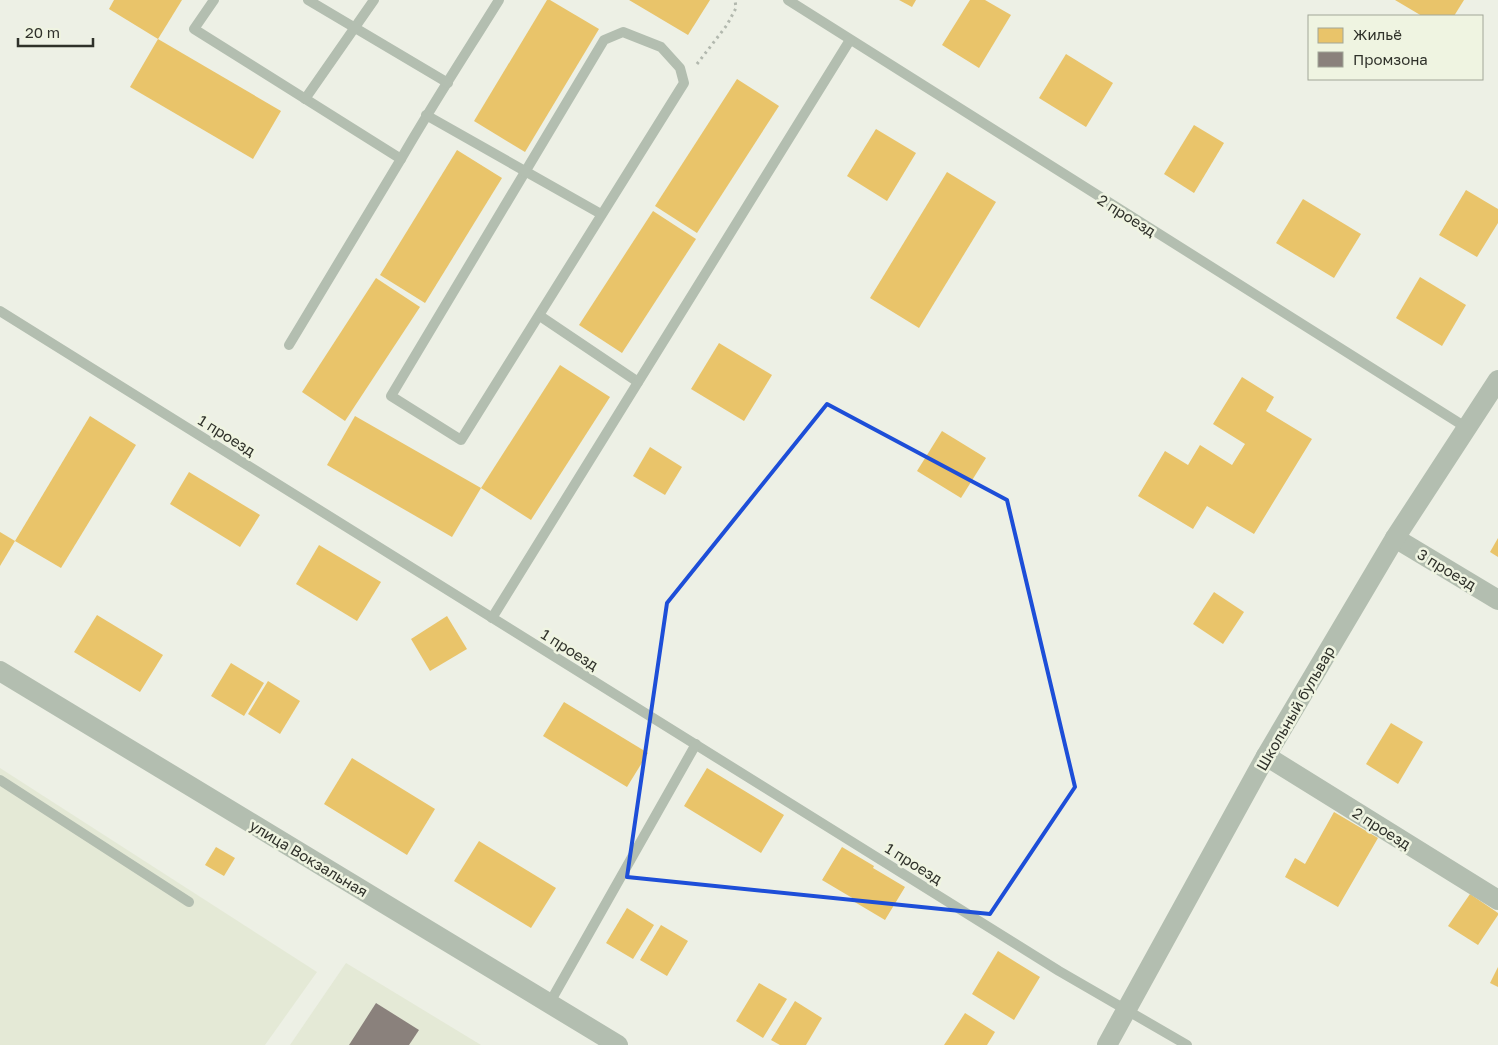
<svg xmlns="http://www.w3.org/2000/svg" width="1498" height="1045" font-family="'Golos Text',sans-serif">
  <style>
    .built { fill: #e4e9d6 }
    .homes { fill: #e9c46a }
    .industry { fill: #8a817c }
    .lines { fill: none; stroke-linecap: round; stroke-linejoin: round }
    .path { stroke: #b2b8ae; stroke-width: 3; stroke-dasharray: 2.5 4; stroke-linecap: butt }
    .service { stroke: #b3beb0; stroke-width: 10 }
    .minor { stroke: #b3beb0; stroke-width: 20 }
    .marked { fill: none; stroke: #1d4ed8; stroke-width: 4; stroke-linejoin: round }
    .labels { text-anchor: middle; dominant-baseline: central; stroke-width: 5; stroke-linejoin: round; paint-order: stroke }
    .street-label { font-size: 15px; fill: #2f312a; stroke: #eff4e1 }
  </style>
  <rect width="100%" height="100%" fill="#edf0e5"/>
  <g class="built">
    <path d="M0,768l317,204 -52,73h-265z"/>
    <path d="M346,963l135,82h-191z"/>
  </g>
  <g class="homes">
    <path d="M114,0h68l-24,39 -49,-30z"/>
    <path d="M547,0h3l49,29 -74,123 -51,-31z"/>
    <path d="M629,0h81l-22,35z"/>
    <path d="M899,0h17l-4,7z"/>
    <path d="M970,0h15l26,15 -32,53 -37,-23z"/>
    <path d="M1395,0h69l-10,16h-32z"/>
    <path d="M158,39l123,72 -28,48 -123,-72z"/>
    <path d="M1066,54l47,29 -27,44 -47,-29z"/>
    <path d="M737,79l42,27 -82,127 -42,-27z"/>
    <path d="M1194,125l30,18 -30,50 -30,-19z"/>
    <path d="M876,129l40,24 -29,48 -40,-25z"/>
    <path d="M457,150l45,28 -77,125 -45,-28z"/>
    <path d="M947,172l49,30 -77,126 -49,-30z"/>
    <path d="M1466,190l32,19v14l-21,34 -38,-22z"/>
    <path d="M1303,199l58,35 -27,44 -58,-35z"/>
    <path d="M653,211l43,28 -74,114 -43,-28z"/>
    <path d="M1420,277l46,28 -24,41 -46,-28z"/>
    <path d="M376,278l44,29 -75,114 -43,-29z"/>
    <path d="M719,343l53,32 -28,46 -53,-32z"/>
    <path d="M560,365l50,32 -79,123 -50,-32z"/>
    <path d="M1242,377l32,20 -8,14 46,28 -58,95 -47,-28 -14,23 -55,-33 27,-45 23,14 12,-20 32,20 13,-21 -32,-20z"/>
    <path d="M90,416l46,29 -75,123 -46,-27z"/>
    <path d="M355,416l126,72 -29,49 -125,-72z"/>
    <path d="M942,431l44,27 -25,40 -44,-27z"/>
    <path d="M650,447l32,20 -17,28 -32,-19z"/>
    <path d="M189,472l71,43 -20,32 -70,-43z"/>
    <path d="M0,532l15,9 -15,25z"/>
    <path d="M1498,538v19l-8,-5z"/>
    <path d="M319,545l62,37 -24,39 -61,-37z"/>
    <path d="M1214,592l30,20 -21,32 -30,-20z"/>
    <path d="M97,615l66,40 -23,37 -66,-40z"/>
    <path d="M447,616l20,33 -37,22 -19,-32z"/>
    <path d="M231,663l33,20 -20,33 -33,-20z"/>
    <path d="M268,681l32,20 -20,33 -32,-20z"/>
    <path d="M564,702l84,51 -21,34 -84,-51z"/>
    <path d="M1391,723l32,19 -25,42 -32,-20z"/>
    <path d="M352,758l83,51 -28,46 -83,-51z"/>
    <path d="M707,768l77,47 -23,38 -77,-47z"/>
    <path d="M1334,812l44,26 -40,69 -53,-30 10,-19 10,6z"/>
    <path d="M479,841l77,47 -25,40 -77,-47z"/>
    <path d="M216,847l19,11 -11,18 -19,-11z"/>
    <path d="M842,847l32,19 -1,2 32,19 -20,33 -32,-19 1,-2 -32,-19z"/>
    <path d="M1470,894l28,19v2l-20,30 -30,-19z"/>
    <path d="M627,908l27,17 -21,34 -27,-16z"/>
    <path d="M661,925l27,16 -21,35 -27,-16z"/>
    <path d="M998,951l42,26 -26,43 -42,-26z"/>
    <path d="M1498,967v20l-8,-4z"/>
    <path d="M759,983l28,16 -24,39 -27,-17z"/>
    <path d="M795,1001l27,17 -16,27h-26l-9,-5z"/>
    <path d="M965,1013l30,19 -8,13h-43z"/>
  </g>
  <path class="industry" d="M376,1003l43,27 -10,15h-60z"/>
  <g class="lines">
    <path class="path" d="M697,64l30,-39 9,-17 -1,-8"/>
    <g class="service">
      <path d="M214,0l-20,29 207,130c31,-54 65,-106 98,-159"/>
      <path d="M308,0l140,83"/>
      <path d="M788,0l679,428"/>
      <path d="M623,32l38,15 19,21 4,15c-75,119 -148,239 -223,357l-70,-44 213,-356z"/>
      <path d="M305,99l69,-99"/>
      <path d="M426,115l175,99"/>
      <path d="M0,311l1059,660 128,74"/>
      <path d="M540,316l98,66"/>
      <path d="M289,345l112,-186"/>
      <path d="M492,618l358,-578"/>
      <path d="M0,780l189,122"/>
      <path d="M549,1004l147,-260"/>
    </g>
    <g class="minor">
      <path d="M1395,538l103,62"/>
      <path d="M0,671l618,374"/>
      <path d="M1266,756l232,144"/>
      <path d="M1107,1045l159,-289 129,-218 103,-158"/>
    </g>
  </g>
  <path class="marked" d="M827,404l180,96 68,287 -85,127 -363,-37 40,-274z"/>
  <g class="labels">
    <g class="street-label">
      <text transform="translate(1127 215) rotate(32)">2 проезд</text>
      <text transform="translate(227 435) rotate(32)">1 проезд</text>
      <text transform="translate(1447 569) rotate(31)">3 проезд</text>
      <text transform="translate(570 649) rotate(32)">1 проезд</text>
      <text transform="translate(1295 708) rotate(-60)">Школьный бульвар</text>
      <text transform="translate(1382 828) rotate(32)">2 проезд</text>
      <text transform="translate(309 858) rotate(31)">улица Вокзальная</text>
      <text transform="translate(914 863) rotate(32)">1 проезд</text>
    </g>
  </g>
  <rect x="1308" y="15" width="175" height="65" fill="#eff4e1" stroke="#a2a698"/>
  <rect x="1318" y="28" width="25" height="15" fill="#e9c46a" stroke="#a2a698"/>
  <text x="1353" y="40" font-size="15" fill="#2f312a">Жильё</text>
  <rect x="1318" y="52" width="25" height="15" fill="#8a817c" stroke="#a2a698"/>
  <text x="1353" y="65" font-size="15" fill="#2f312a">Промзона</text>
  <path d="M18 38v8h75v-8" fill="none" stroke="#2f312a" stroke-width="2.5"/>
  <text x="25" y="38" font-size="15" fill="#2f312a" stroke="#eff4e1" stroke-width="4" paint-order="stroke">20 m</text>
</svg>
